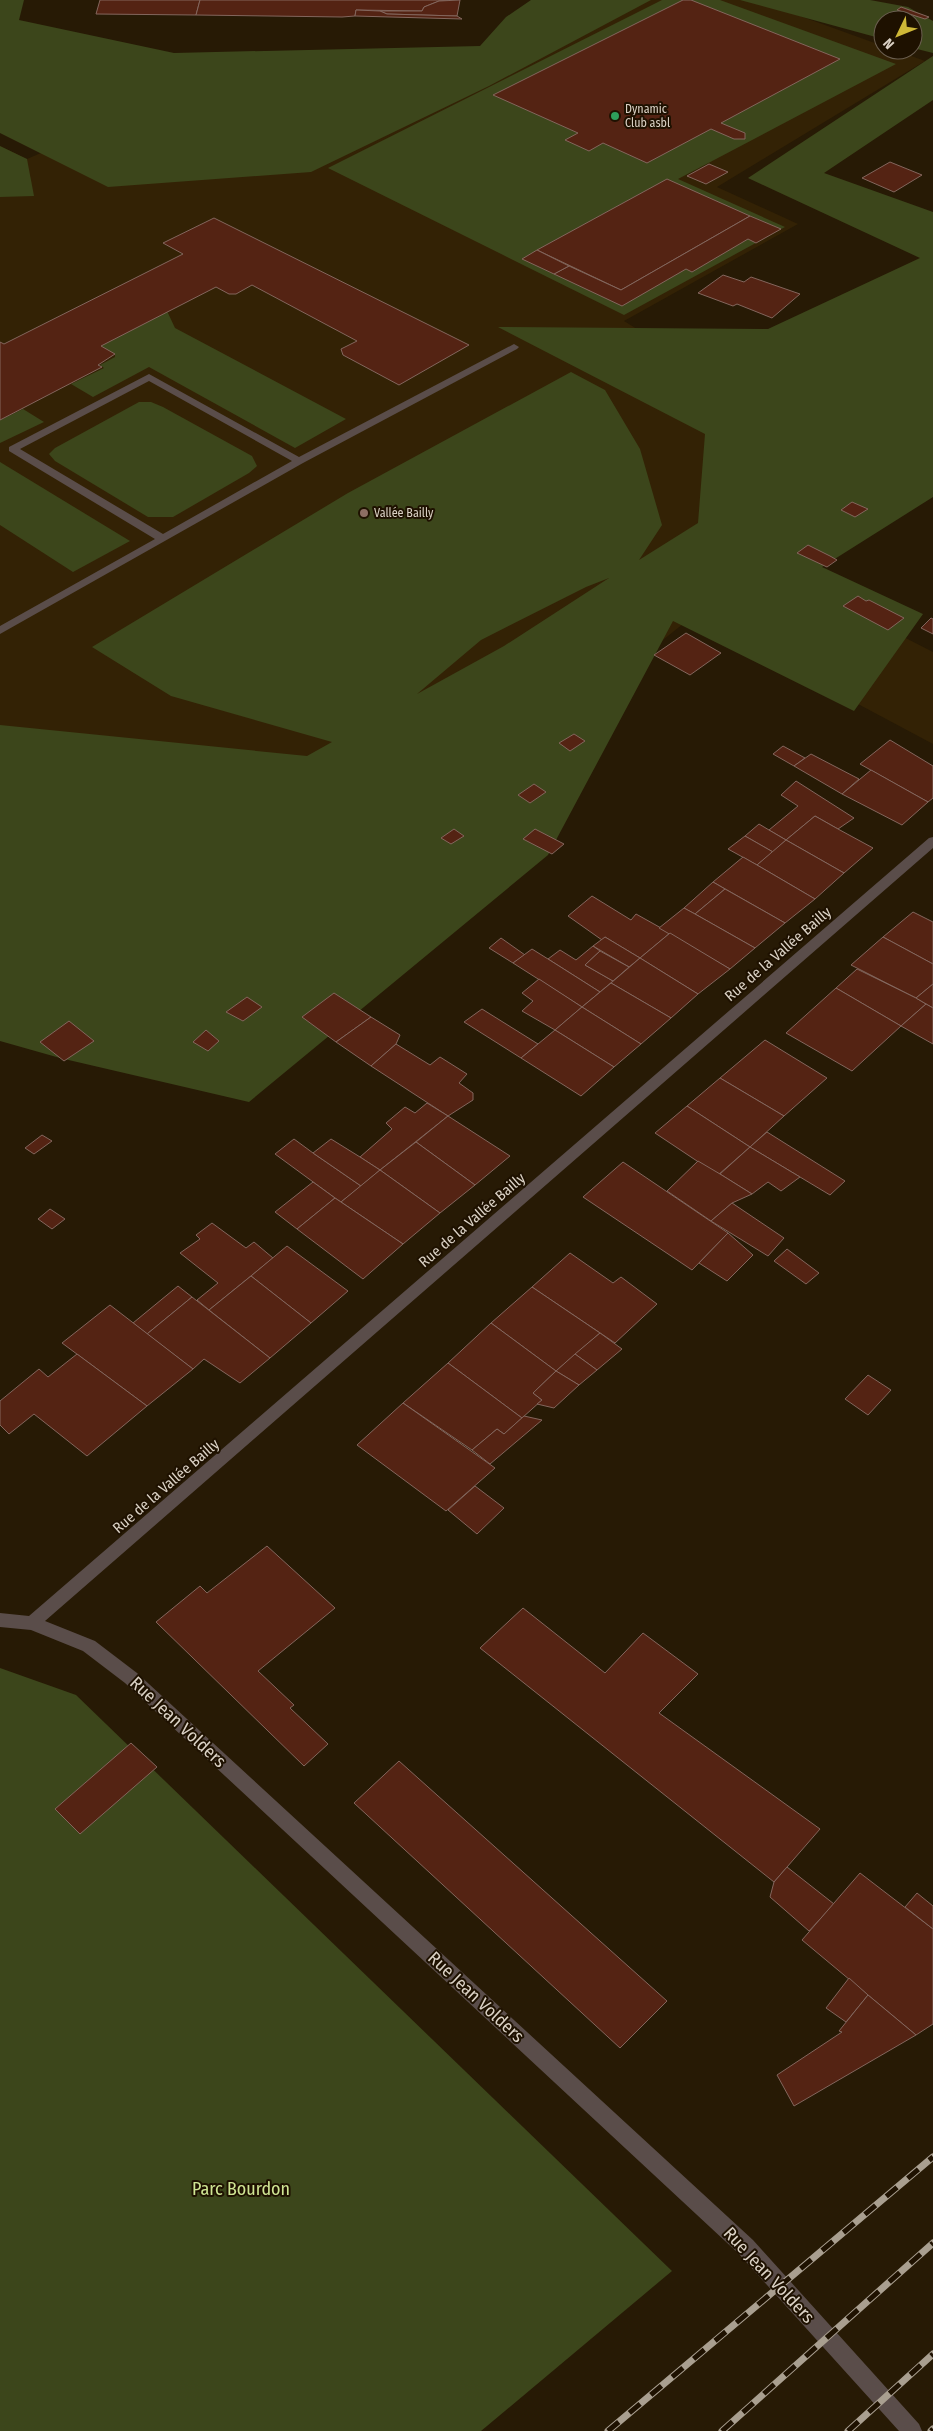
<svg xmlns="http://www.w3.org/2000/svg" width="933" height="2431" font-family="'Fira Sans Condensed',sans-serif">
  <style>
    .built { fill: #332205 }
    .green { fill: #3c461b; fill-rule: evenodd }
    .building { fill: #542313; stroke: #83665d }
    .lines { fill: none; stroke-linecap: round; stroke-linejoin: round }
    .service { fill: #5a4d4a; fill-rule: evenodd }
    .minor { fill: #5a4d4a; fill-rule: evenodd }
    .rail-casing { stroke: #a99f90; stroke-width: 7 }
    .rail { stroke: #1e1100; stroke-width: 5; stroke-dasharray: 14; stroke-linecap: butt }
    .leisure-dot { fill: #2e9e5b; stroke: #1e1100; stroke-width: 2 }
    .education-dot { fill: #8d6e63; stroke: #1e1100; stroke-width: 2 }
    .labels { text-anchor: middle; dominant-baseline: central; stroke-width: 4; stroke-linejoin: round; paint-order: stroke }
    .far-poi-label { font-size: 12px; fill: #dbd2c5; stroke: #1e1100; text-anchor: start }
    .street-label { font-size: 15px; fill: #dbd2c5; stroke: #1e1100 }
    .near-street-label { font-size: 18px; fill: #dbd2c5; stroke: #1e1100 }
    .near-park-label { font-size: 18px; fill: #cfe593; stroke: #1e1100 }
  </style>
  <rect width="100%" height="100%" fill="#271a05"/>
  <path class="built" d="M614,0h142l127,46v4h12l30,11 -208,126 81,37 -174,97 83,51 24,177 202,103v92l-240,-128 -530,422 -163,-113v-779l27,13 138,-60 113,54z"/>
  <g class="green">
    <path d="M0,0h24l-5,20 155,33 306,-7 26,-29 25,-17h120l-162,86 -178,86 -203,15 -108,-54z"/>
    <path d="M662,0h58l176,64 -218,115 107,48 -161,88 -296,-147z"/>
    <path d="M740,0h130l38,7 25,14v32l-20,-5v-28h-30v19z"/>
    <path d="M933,56v44l-109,73 109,39v285l-111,70 101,47 -69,97 -181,-90 -125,234 -299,247 -189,-44 -60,-17v-316l307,31 25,-14 -161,-46 -79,-49 256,-154 223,-121 34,18 35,59 22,76 -23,35 59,-37 7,-89 -207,-107 270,2 152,-71 -172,-80zM609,578l-105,68 -87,48 64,-54 105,-53z"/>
    <path d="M0,146l27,13 7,37 -34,1z"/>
    <path d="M167,311l8,17 171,91 -51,29 -146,-81 -56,30 -22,-13 33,-16 -4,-3 15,-8v-2l-15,-9z"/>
    <path d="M139,402h12l12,5 89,49 5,10 -8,7 -76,44h-25l-93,-56 -6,-7 6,-6z"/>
    <path d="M23,409l21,13 -44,21v-23z"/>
    <path d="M0,462l130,79 -57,31 -73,-47z"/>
    <path d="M0,1668l76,27 596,576 -191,160h-481z"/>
  </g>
  <g class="building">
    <path d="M100,0h100l-4,15 -100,-1z"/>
    <path d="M200,0h248l-9,1 -15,6 -2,4 -66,-1 -1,6 -13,1 -146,-2z"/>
    <path d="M460,0l-3,16 -70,-2 -7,-3h42l2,-4 15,-6z"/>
    <path d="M683,0h8l149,59 -119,64 24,10v6h-11l-23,-10 -64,34 -44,-20 -14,8 -24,-11 13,-7 -85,-38z"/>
    <path d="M901,7l28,10 -4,2 -28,-9z"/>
    <path d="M356,10l24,1 7,3 70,2 5,3 -107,-3z"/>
    <path d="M890,162l32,13 -28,17 -32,-14z"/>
    <path d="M709,164l19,8 -22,12 -19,-8z"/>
    <path d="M667,179l83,37 -129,74 -84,-40z"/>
    <path d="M750,216l31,13 -25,14 -8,-4 -56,33 -6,-3 -64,37 -68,-32 15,-8 52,24z"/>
    <path d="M214,218l255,127 -70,40 -56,-30 -2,-6 16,-8 -105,-56 -16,9h-7l-13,-7 -115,59 14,8 -17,11 4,2 -102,53v-78l4,2 179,-90 -20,-11z"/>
    <path d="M537,250l32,16 -15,8 -32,-15z"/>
    <path d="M723,275l21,7 7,-5 49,17 -28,24 -35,-14 -4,2 -35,-13z"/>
    <path d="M852,502l16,7 -13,8 -14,-7z"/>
    <path d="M808,545l22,11 7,4 -10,7 -30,-14z"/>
    <path d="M858,596l8,5 3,-1 35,18 -16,12 -45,-24z"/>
    <path d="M931,618l2,1v15l-12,-6z"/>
    <path d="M686,633l35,20 -31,22 -36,-20z"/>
    <path d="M574,734l11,7 -15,10 -11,-8z"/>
    <path d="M890,740l43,26v32l-5,4 -68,-38z"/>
    <path d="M783,746l22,12 -11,8 -21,-12z"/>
    <path d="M811,754l48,25 -17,15 -48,-28z"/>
    <path d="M871,770l57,32 -26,23 -60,-31z"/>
    <path d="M796,781l58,37 -16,11 -23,-13 -29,24 -17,-10 29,-24 -17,-11z"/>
    <path d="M534,784l12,8 -16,11 -12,-8z"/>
    <path d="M815,816l23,13 35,19 -29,25 -58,-33z"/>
    <path d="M759,824l10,6 17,10 -13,12 -28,-16z"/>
    <path d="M454,829l10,7 -13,8 -10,-6z"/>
    <path d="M535,829l29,15 -12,10 -29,-15z"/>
    <path d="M745,836l28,16 -16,13 -29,-16z"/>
    <path d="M786,840l58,33 -29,26 -58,-34z"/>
    <path d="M743,857l14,8 58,34 -30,24 -72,-41z"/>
    <path d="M713,882l12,7 -30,25 -11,-6z"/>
    <path d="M725,889l60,34 -30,25 -60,-34z"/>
    <path d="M592,896l39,24 5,-6 34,19 -30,25 -35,-21 -3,3 -34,-24z"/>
    <path d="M684,908l11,6 60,34 -25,21 -71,-41z"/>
    <path d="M913,912l20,10v42l-50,-27z"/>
    <path d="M670,933l60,36 -32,25 -58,-36z"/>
    <path d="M605,937l35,21 -11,9 -36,-21z"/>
    <path d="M883,937l50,27v20l-17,14 -65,-33z"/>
    <path d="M501,938l24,17 -12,8 -24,-15z"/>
    <path d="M593,946l7,5 -15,14 28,16 -13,11 -52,-33 12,-9 16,10z"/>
    <path d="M532,949l16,10 52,33 -18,15 -69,-44z"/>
    <path d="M600,951l29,16 -16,14 -28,-16z"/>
    <path d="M640,958l58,36 -27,24 -60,-35z"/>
    <path d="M857,969l59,29 10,6 -25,22 -65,-38z"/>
    <path d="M539,979l43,28 -27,23 -33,-19 11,-10 -11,-8z"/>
    <path d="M611,983l60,35 -30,26 -59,-37z"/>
    <path d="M933,984v24l-17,-10z"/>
    <path d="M836,988l65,38 -49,45 -66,-38z"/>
    <path d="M334,993l37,24 -35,25 -34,-25z"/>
    <path d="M247,997l15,10 -19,14 -17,-9z"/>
    <path d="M926,1004l7,4v36l-32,-18z"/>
    <path d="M582,1007l59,37 -27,23 -59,-37z"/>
    <path d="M482,1009l56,35 -17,14 -57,-36z"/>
    <path d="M371,1017l29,18 -4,9 -25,22 -35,-24z"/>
    <path d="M69,1021l25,20 -30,20 -24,-19z"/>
    <path d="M206,1030l13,11 -11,10 -15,-9z"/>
    <path d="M555,1030l59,37 -33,29 -60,-38z"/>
    <path d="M765,1040l62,38 -43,38 -64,-38z"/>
    <path d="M396,1044l34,21 10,-8 27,17 -8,9 14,10v7l-25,16 -77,-50z"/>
    <path d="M720,1078l64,38 -34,31 -63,-41z"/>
    <path d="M427,1103l21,13 -68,54 -20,-13 32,-28 -6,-6 19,-16 10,6z"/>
    <path d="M687,1106l63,41 -32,28 -63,-42z"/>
    <path d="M448,1116l62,40 -35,29 -59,-43z"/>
    <path d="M767,1132l78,49 -15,14 -80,-48z"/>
    <path d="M42,1135l10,6 -18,13 -9,-6z"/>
    <path d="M294,1139l19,14 48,33 -20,16 -6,-4 -60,-44z"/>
    <path d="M331,1139l29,18 20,13 -19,16 -48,-33z"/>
    <path d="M416,1142l59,43 -35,28 -60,-43z"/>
    <path d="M750,1147l50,30 -19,14 -13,-9 -16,12 -32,-20z"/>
    <path d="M698,1161l22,13 32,20 -20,9 -21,18 -44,-30z"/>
    <path d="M623,1162l105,71 -36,37 -109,-73z"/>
    <path d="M380,1170l60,43 -37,31 -62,-42z"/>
    <path d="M313,1182l22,16 -38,31 -22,-17z"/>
    <path d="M335,1198l68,46 -40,35 -66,-50z"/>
    <path d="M732,1203l52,35 -16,18 -57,-35z"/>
    <path d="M50,1209l15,10 -13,10 -14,-10z"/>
    <path d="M212,1223l34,25 8,-6 19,16 -64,52 -12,-10 21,-17 -38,-30 20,-14 -4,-4z"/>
    <path d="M728,1233l25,22 -26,26 -28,-18z"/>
    <path d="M287,1246l61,45 -37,32 -60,-47z"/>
    <path d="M787,1249l32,24 -13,11 -32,-23z"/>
    <path d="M570,1253l43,30 8,-6 36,27 -42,39 -83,-56z"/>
    <path d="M251,1276l60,47 -41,35 -61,-48z"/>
    <path d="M178,1286l14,11 -45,37 -14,-11z"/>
    <path d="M532,1287l68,46 -44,38 -65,-48z"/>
    <path d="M192,1297l78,61 -30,25 -36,-24 -11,10 -46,-35z"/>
    <path d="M110,1305l83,64 -46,37 -85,-63z"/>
    <path d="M491,1323l65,48 -23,22 9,7 -20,18 -74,-55z"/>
    <path d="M600,1333l22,16 -25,21 -22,-16z"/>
    <path d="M77,1354l70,52 -60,50 -53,-42 -25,20 -9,-9v-24l39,-32 9,8z"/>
    <path d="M575,1354l22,16 -18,15 -23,-14z"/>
    <path d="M448,1363l74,55 -18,16 -7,-5 -25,21 -69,-47z"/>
    <path d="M556,1371l23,14 -25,23 -17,-4 5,-4 -9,-7z"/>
    <path d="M868,1375l23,15 -23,25 -23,-16z"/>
    <path d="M403,1403l92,65 -49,43 -89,-66z"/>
    <path d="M524,1416l18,4 -52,44 -18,-14 25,-21 7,5z"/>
    <path d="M475,1486l29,22 -27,26 -29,-24z"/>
    <path d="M267,1546l68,62 -77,63 36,34 -4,3 38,36 -24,22 -148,-144 44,-36 7,7z"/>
    <path d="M523,1608l82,65 38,-40 55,41 -39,39 161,116 -46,53 -294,-234z"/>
    <path d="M131,1743l26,24 -77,67 -25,-25z"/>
    <path d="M399,1761l268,240 -47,47 -266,-245z"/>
    <path d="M787,1867l47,37 -25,27 -39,-34 4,-15z"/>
    <path d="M860,1873l73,56v95l-17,11 -114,-95z"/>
    <path d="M917,1893l16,13v23l-28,-22z"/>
    <path d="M849,1978l19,17 -22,27 -20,-14z"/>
    <path d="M868,1995l48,40 -122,71 -17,-31 65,-43 -3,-1z"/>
  </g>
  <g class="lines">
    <path class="service" d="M514,344l5,3 -2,2 -214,114 -303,171v-8l155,-87 -146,-88v-4l140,-73 150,83zM149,381l143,80 -129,73 -143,-85z"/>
    <path class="minor" d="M933,837v11l-888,773 50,20 42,32 616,567 166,184 3,7h-23l-160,-177 -614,-571 -42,-32 -52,-21 -31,-3v-14l29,3 900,-778z"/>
    <g class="rail-casing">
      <g id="rail">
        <path d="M608,2431l325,-274"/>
        <path d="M722,2431l211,-188"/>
        <path d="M848,2431l85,-77"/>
        <path d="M931,2431l2,-2"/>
      </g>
    </g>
    <use href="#rail" class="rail"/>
  </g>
  <circle class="leisure-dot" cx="615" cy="116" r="5"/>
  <circle class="education-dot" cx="364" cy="513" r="5"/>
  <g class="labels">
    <g class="far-poi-label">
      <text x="625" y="109">Dynamic<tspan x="625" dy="14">Club asbl</tspan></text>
      <text x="374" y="513">Vallée Bailly</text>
    </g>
    <g class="street-label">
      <text transform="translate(778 954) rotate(-41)">Rue de la Vallée Bailly</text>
      <text transform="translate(472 1220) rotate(-41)">Rue de la Vallée Bailly</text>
      <text transform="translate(166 1486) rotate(-41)">Rue de la Vallée Bailly</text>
    </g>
    <g class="near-street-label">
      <text transform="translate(178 1722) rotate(43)">Rue Jean Volders</text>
      <text transform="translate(476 1997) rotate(43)">Rue Jean Volders</text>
      <text transform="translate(769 2275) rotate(47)">Rue Jean Volders</text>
    </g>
    <g class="near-park-label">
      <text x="241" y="2189">Parc Bourdon</text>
    </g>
  </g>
  <g transform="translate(898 35) rotate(227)"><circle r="24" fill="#1e1100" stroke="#6a5e4f"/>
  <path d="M0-4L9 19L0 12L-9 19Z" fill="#cfb837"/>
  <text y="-8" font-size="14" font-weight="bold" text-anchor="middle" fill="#dbd2c5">N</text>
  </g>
</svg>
